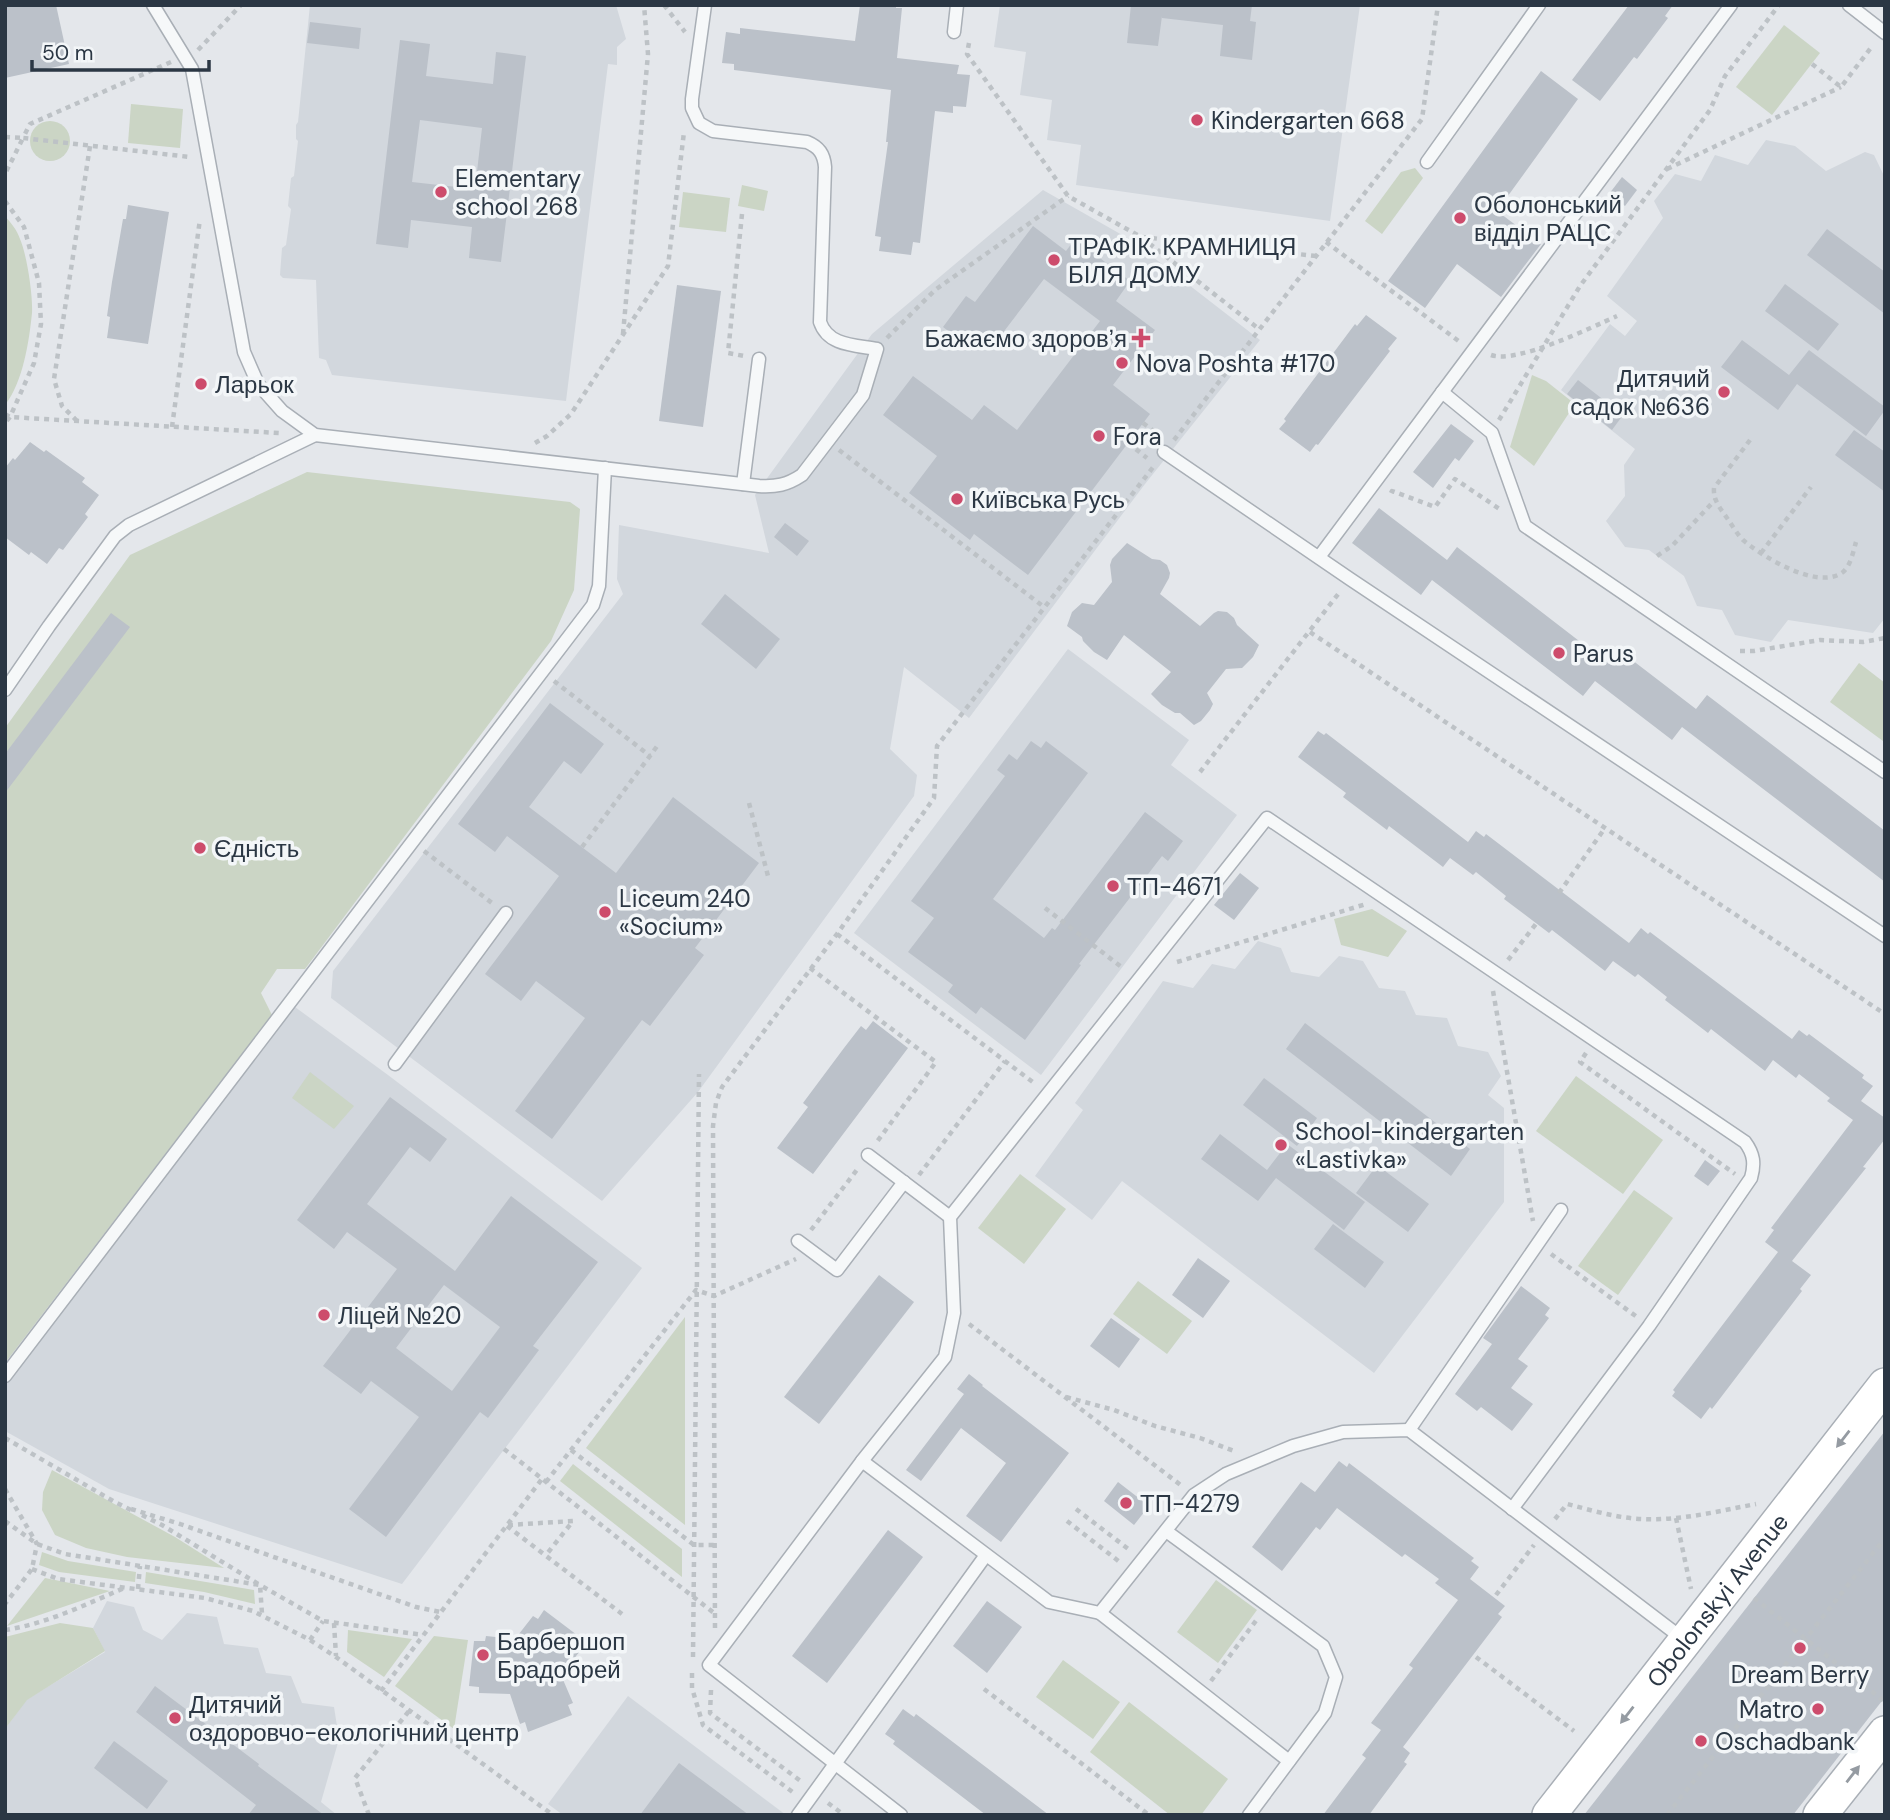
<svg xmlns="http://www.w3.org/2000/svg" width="1890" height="1820" font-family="'DM Sans',sans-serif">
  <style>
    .built { fill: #d2d7dd }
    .green { fill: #cbd5c5 }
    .building { fill: #bbc1c9; fill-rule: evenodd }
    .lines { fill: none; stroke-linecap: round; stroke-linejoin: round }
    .lane-casing { stroke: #a9afb6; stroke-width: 15 }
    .secondary-casing { stroke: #a9afb6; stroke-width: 36 }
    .path { stroke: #bdc2c6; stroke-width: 4.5; stroke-dasharray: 5 5; stroke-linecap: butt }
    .lane { stroke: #f6f8f9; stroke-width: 12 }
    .secondary { stroke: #fff; stroke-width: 33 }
    .oneway { fill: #959ba2 }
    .poi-dot { fill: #cd4c6c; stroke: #f3f6f8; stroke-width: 2.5 }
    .labels { text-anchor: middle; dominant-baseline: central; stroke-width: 7; stroke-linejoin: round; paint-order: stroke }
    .poi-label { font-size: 24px; fill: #2b3744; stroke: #f3f6f8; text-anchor: start }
    .street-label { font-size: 24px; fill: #2b3744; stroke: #f3f6f8 }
  </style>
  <rect width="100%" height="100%" fill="#e4e7eb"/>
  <g class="built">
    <path d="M310,5h306l10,34 -9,8v18l-9,-1 -42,337 -234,-26 -6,-15 -7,-2 -3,-78 -33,-2 -3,-3 2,-27 4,-3 5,-36 -3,-3 3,-28 3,-2 4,-35 -2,-2v-14l2,-3z"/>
    <path d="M1000,5h360l-30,216 -254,-36 5,-40 -34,-5 5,-40 -32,-5 6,-43 -32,-5z"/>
    <path d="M1766,140l29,6 31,25 39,-19 9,3 11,23v440l-12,15 -85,-13 -17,22 -36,-7 -13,-25 -25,-4 -13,-30 -35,-26 -24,-3 -19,-26 19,-25 -1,-31 11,-16 -74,-59 49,-66 15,12 12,-15 -30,-25 56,-78 -9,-17 21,-27 26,7 14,-26 33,10z"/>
    <path d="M1043,190l88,50 129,100 -115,144 -176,234 -65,-51 -14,82 27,26 -3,21 -216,296 -96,109 -271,-203 2,-27 290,-377 -6,-15 2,-54 150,28 -14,-58 117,-161z"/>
    <path d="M1068,649l121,91 -18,25 66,50 -196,260 -187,-142z"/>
    <path d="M1258,941l23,7 10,24 28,5 20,-21 24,5 16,27 26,3 11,24 31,3 11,28 30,6 13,24 -13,19 16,13v94l-130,171 -252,-192 -30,39 -57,-44 48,-66 -8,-7 88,-122 30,7 19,-24 23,5z"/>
    <path d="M284,999l104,76 254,193 -240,316 -293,-95 -104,-58v-68z"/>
    <path d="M107,1601l27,6 9,23 19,10 25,-27 30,4 7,27 34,4 8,25 25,3 11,27 32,4 5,32 -18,63 16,13h-332v-86l21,-29 79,-48 -12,-24z"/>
    <path d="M628,1696l158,119h-223l-15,-11z"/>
  </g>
  <g class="green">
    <path d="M1784,25l36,28 -48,62 -36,-28z"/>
    <path d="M131,104l52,5 -3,39 -52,-5z"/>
    <circle cx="50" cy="141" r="20"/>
    <path d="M1415,168l8,10 -41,56 -17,-13 36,-49z"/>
    <path d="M742,185l26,6 -4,20 -26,-5z"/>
    <path d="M683,192l47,6 -4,34 -47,-5z"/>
    <path d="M5,216c6,7 12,14 15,23 7,16 13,57 12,74 -3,29 -9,69 -27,92z"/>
    <path d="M1532,375l14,6 29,23 -41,62 -24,-19z"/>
    <path d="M307,472l263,30 10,7 -6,81 -23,51 -246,328h-28l-16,24 11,22 -267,348v-635l125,-173z"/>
    <path d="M1859,663l26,20v56l-2,2 -53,-39z"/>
    <path d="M1372,909l35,22 -19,26 -47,-12 -7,-26z"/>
    <path d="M310,1072l44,34 -20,23 -42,-31z"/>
    <path d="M1576,1076l87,64 -40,54 -87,-63z"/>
    <path d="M1020,1174l46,35 -42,55 -46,-36z"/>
    <path d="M1634,1190l39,28 -55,77 -40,-29z"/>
    <path d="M1138,1281l54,40 -25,33 -54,-40z"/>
    <path d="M685,1317v208l-99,-77z"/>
    <path d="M573,1464l109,85v28l-122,-96z"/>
    <path d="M52,1470l123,67 49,31 -97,-11 -41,-9 -31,-13 -13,-25 1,-18z"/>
    <path d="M42,1552l26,9 68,11 -1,10 -76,-10 -20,-7z"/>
    <path d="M146,1572l108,18 1,14 -51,-12 -59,-9z"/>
    <path d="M45,1578l65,13 -103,35z"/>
    <path d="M1216,1580l41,30 -39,53 -41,-31z"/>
    <path d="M60,1623l33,5 12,23 -78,49 -22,29v-92z"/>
    <path d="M348,1630l64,9 -28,38 -37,-25z"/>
    <path d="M434,1636l34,4 -14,89 -59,-43z"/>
    <path d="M1063,1660l57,42 -27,37 -57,-42z"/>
    <path d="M1129,1702l99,77 -27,36h-31l-80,-63z"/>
  </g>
  <g class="building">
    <path d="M5,5h51l13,59 -64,14z"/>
    <path d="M860,5h36v3h6l-5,50 62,7 -2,9 13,1 -4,32 -13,-1v7l-18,-2 -15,132 -7,-1 -2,13 -32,-4 2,-14 -6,-1 13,-94h-2l5,-52 -157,-20v-6l-12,-1 4,-31 14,2v-6l115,13z"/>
    <path d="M1131,5h121l-2,16 6,1 -4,38 -32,-4 3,-31 -61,-7v-2l-4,30 -31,-3z"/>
    <path d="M1629,5h44l-8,11 3,2 -31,41 -3,-2 -34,44 -28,-21z"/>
    <path d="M310,22l51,6 -2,21 -52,-6z"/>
    <path d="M400,40l30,4 -4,32 67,8 3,-32 30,4 -25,206 -32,-4 3,-31 -61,-7 -3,28 -32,-4zM420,120l62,8 -7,61 -63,-7z"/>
    <path d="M1541,71l37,28 -81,112 44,33 -40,53 -44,-33 -32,44 -37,-27z"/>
    <path d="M1622,177l15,13 -12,16 -16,-12z"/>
    <path d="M128,205l41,7 -21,132 -41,-6 3,-21 -3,-1 5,-34 11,-63h3z"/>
    <path d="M1033,226l33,25 9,-12 55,42 -14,20 39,29 -42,55 37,29 -122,161 -54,-41 -4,6 -61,-47 28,-37 -54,-41 30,-39 59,44 12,-15 33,25 83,-109 -56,-42 -52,68 -10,-8 -9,11 -30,-23 23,-31 9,6z"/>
    <path d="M1827,229l58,43v42l-78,-59z"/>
    <path d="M1785,284l54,40 -21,27 -53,-40z"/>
    <path d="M677,285l44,6 -18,136 -44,-6z"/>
    <path d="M1366,315l31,23 -9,11 2,2 -72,94 -2,-1 -6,8 -31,-23 7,-8 -2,-2 71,-95 2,2z"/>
    <path d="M1742,340l47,35 20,-25 76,57v3l-19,26 -69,-52 -19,26 -57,-43z"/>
    <path d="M1578,380l45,35 -11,15 -45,-36z"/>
    <path d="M1451,424l23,17 -15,20 -4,-3 -22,30 -20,-16z"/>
    <path d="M1854,430l31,22v40l-50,-37z"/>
    <path d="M30,442l14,10 2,-2 39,28 -3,4 17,13 -14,19 3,3 -25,33 -4,-2 -12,16 -16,-12 -2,3 -24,-18v-69l8,-10 2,2z"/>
    <path d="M1379,508l68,52 10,-13 152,117 10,-14 77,59 11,-14 178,136v51l-203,-155 -10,13 -77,-59 -12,15 -151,-116 -11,15 -69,-52z"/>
    <path d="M785,523l24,18 -12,15 -23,-19z"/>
    <path d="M1127,543l25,16 8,1 7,5 3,8 -1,5 -9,16 40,32 14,-13 4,-2 9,1 7,6 3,7 22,20 -6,12 -11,11 -16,1 -19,24 6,11 -3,6 -9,11 -7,4 -14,-12h-5l-13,-8 -11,-11 20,-22 -47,-37 -17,25 -13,-8 -11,-11 -1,-4 -15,-11 5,-14 10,-9 12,2 18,-23 -2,-17 2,-6z"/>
    <path d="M725,594l55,45 -24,30 -55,-45z"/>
    <path d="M111,613l19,14 -125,166v-39z"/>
    <path d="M550,703l54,41 -23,30 -17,-13 -35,46 87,66 57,-76 86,66 -64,85 9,7 -54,71 -8,-6 -90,119 -37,-28 70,-93 -49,-37 -15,20 -36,-27 74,-98 -52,-40 -12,16 -37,-28z"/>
    <path d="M1318,731l6,4 2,-2 142,109 8,-11 8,6 2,-3 143,109 12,-15 7,6 2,-2 142,107 7,-9 8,6 2,-2 55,41 -2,3 11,8 -12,15 24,17v21l-22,28 3,1 -74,93 19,14 -11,14 2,2 -90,118 -2,-2 -9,12 -29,-23 3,-4 -2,-2 105,-138 -13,-10 9,-12 -3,-2 82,-108 -26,-19 3,-3 -31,-24 -3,4 -23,-18 -8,11 -54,-42 -3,4 -43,-33 2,-3 -29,-23 -3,3 -22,-16 -8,10 -53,-41 -3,3 -45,-34 2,-3 -30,-24 -3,3 -23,-17 -7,9 -54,-41 -2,4 -44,-33 3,-4 -48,-36z"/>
    <path d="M1031,741l10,7 5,-7 42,32 -95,126 51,39 8,-10 3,2 90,-118 38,29 -15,20 -6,-5 -83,108 2,1 -56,75 -44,-33 -5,7 -28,-22 5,-7 -45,-33 26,-34 -23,-17 94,-125 -8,-6 12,-16 8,6z"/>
    <path d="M1240,873l19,15 -25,32 -20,-15z"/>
    <path d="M873,1021l35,27 -95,126 -36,-26 31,-41 -5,-4 41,-55 17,-22 5,4z"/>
    <path d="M1305,1023l165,126 -19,27 -165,-127z"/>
    <path d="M1264,1078l53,40 -20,28 -54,-41z"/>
    <path d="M390,1097l57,42 -17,23 -20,-15 -43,57 88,67 56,-75 87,66 -65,84 6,4 -51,68 -8,-6 -94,125 -37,-28 70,-92 -48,-36 -10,13 -38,-28 74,-97 -50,-37 -13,17 -37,-29zM444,1285l56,42 -48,64 -56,-43z"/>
    <path d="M1220,1134l47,36 20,-26 78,58 -21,28 -68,-52 -18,23 -57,-42z"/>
    <path d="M1705,1160l15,11 -12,15 -14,-10z"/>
    <path d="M1377,1165l52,39 -21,28 -52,-39z"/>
    <path d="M1333,1224l51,38 -19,26 -51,-39z"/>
    <path d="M1198,1258l32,23 -27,37 -31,-23z"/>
    <path d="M879,1275l35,27 -95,122 -35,-27z"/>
    <path d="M1521,1286l29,22 -5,7 4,3 -31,41 10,7 -17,22 22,16 -21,27 -31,-24 -4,4 -22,-17 37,-50 -9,-6z"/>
    <path d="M1111,1318l29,21 -21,29 -29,-22z"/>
    <path d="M969,1374l14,11 -1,1 87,67 -68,89 -35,-26 40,-53 -45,-35 -40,53 -15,-11 58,-76 -7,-5z"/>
    <path d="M1885,1431v266l-92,118h-209z"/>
    <path d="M1339,1461l8,6 2,-4 125,95 -3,3 8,6 -9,12 35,27 -7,8 4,3 -99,130 7,6 -6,9 3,2 -38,51h-46l43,-57 -4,-3 19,-25 -10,-7 42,-55 -4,-3 49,-65 -23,-17 4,-4 -34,-25 -3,3 -65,-49 -17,22 -4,-3 -34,44 -30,-24 49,-65 14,10z"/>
    <path d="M1118,1482l31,24 -15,19 -30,-24z"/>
    <path d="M888,1530l35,27 -96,126 -35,-27z"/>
    <path d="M987,1601l35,26 -35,46 -34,-27z"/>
    <path d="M544,1610l37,28 -7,9 6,4 -19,24 12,28 -5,2 4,10 -44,17 -3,-10 -5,2 -10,-30 -31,-1v-6l-10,-1 5,-45h11l1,-5 29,3 18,-23 5,3z"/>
    <path d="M155,1686l104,78 -1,2 66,49h-76l8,-10 -120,-93z"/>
    <path d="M903,1709l11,8 2,-3 133,101h-63l-93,-71 2,-3 -10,-7z"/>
    <path d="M114,1741l54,40 -21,28 -53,-41z"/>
    <path d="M679,1763l70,52h-109z"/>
  </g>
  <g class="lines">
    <g class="lane-casing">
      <g id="lane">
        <path d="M153,5l39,64 52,283 14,32 24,27 33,24 444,51c17,1 28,-1 43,-11l61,-80 14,-46c-22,-4 -49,-3 -57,-27l5,-155c-1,-13 -6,-20 -18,-25l-94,-11 -14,-8 -7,-15v-9l13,-94"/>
        <path d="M1849,5l36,28"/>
        <path d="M954,32l3,-27"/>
        <path d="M1427,162l112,-157"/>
        <path d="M1442,392l50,41 33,93 360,246"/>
        <path d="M1164,452l186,127 535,357"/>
        <path d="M743,484l16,-125"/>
        <path d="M1319,557l412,-552"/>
        <path d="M5,690l44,-64 66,-90 14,-11 186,-90"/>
        <path d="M395,1064l111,-151"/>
        <path d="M868,1155l82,62"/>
        <path d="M798,1241l39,29 67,-88"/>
        <path d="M5,1376l588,-771 6,-19 6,-118"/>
        <path d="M1409,1430l152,-220"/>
        <path d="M862,1461l187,141 51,11 94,-118 32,-21 67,-28 50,-14 66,-2 274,209"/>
        <path d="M1166,1531l157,115 13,31 -11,36 -76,102"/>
        <path d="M1100,1613l189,148"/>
        <path d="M798,1815l188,-260"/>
        <path d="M901,1815l-192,-150 153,-204 83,-104 9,-44 -4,-96 317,-399 478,324c9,12 10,22 6,36l-102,148 -137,183"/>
      </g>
    </g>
    <g class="secondary-casing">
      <g id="secondary">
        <path id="s1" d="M1549,1815l336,-430"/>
        <path d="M1820,1815l65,-82"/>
      </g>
    </g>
    <g class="path">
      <path d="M664,5l21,27"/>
      <path d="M969,43l-2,11 101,142 73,41 118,92"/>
      <path d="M198,50l43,-45"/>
      <path d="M171,62l-141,62 -7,14 167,19"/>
      <path d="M1812,64l29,23 32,-42"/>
      <path d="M5,137l18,1 -18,36"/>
      <path d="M1667,169l174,-82"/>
      <path d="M5,201l19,26 15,56 2,41 -7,39 -24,54 -5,6"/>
      <path d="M742,214l-14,139 16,3"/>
      <path d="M1142,237l174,19"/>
      <path d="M1326,242l134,100"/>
      <path d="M623,334l25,-280 -4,-49"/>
      <path d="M887,338l48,-48 133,-94"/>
      <path d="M1491,355c26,9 99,-27 126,-39"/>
      <path d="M5,414l5,3 269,16"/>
      <path d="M1499,420l81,-134 130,-176 15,-34 54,-71"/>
      <path d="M77,421l-15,-15 -8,-27 36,-233"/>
      <path d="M1143,423l16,12"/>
      <path d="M172,427l28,-208"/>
      <path d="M1174,440l248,-321 16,-114"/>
      <path d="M1750,440l-36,48c-1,12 6,20 13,30 5,7 10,16 16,22 20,17 75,51 100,32 8,-7 10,-20 13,-30"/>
      <path d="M535,443l12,-7 24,-22 97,-148 16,-134"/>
      <path d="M1128,443l19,15"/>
      <path d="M839,450l205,157"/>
      <path d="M1391,493l1,-2 43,16 20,-28 46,31"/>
      <path d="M1761,553l50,-66"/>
      <path d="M1657,556l15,-10 43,-46"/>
      <path d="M1310,632l575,382"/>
      <path d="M1740,651h14l66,-11 43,2 22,-4"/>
      <path d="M554,681l96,75"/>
      <path d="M1200,772l139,-179"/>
      <path d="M749,803l19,73"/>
      <path d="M582,847l76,-102"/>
      <path d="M424,851l68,52"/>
      <path d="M1559,893l46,-65"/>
      <path d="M1045,908l79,61"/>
      <path d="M837,934l197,149"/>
      <path d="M1508,960l31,-40"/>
      <path d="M1177,962l189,-58"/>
      <path d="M810,968l126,94 -60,81"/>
      <path d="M1493,991l40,230"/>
      <path d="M1586,1053l-6,9 155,112"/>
      <path d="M919,1175l86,-114"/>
      <path d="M811,1230l48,-63"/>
      <path d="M1551,1254l86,63"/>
      <path d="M969,1324l213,162"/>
      <path d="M1066,1397l48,13 41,16 45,12 34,13"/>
      <path d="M5,1438l108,63 18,9"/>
      <path d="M504,1449l210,164"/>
      <path d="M571,1450l123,95h21"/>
      <path d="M546,1482l150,-192 18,6 82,-37"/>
      <path d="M5,1489l32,55 -5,25 -27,35"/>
      <path d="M131,1509l49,15 236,83 24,5"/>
      <path d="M1076,1509l55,42"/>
      <path d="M142,1515l20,10 98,60 2,29"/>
      <path d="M1676,1518l15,71"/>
      <path d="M1555,1519l12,-15c24,6 49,14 75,15 38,2 77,-8 114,-15"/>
      <path d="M5,1521l32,23 28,10 195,31 63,36 100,14"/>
      <path d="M1067,1521l54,42"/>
      <path d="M508,1525l65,-4 -27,34"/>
      <path d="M507,1526l115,88"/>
      <path d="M32,1569l26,10 147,19 48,13 57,29 26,17 217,158"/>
      <path d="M138,1589l2,-23"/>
      <path d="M1496,1595l38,-50"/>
      <path d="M1754,1598l131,104"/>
      <path d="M334,1623l2,33"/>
      <path d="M715,1628l-2,-502 3,-23 6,-16 115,-153 97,-136 3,-52 217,-280"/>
      <path d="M5,1630c41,-6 82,-26 119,-42"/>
      <path d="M310,1640l13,-19"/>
      <path d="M693,1657l6,-583"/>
      <path d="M1476,1657l98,74"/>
      <path d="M692,1673v15l11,37 91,68"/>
      <path d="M1211,1681l47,-63"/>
      <path d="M984,1689l165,126"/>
      <path d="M711,1690l-1,23 92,69"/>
      <path d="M381,1691l161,-212"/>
      <path d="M828,1803l16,12"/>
      <path d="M369,1815l-14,-37 54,-67"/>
      <path d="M1667,1815l218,-277"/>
    </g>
    <use href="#lane" class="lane"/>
    <use href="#secondary" class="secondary"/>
  </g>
  <defs><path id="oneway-solid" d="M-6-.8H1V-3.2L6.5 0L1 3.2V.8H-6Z" transform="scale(1.75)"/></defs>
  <g class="oneway">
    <use href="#oneway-solid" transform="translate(1843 1439) rotate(128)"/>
    <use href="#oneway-solid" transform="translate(1627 1715) rotate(128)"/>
    <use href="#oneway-solid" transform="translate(1853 1774) rotate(-52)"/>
  </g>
  <g class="poi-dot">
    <circle cx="1197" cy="120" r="7"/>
    <circle cx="441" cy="192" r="7"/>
    <circle cx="1460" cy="218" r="7"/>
    <circle cx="1054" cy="260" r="7"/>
    <path d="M1137.5 327.5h7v7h7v7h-7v7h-7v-7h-7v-7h7z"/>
    <circle cx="1122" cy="363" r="7"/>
    <circle cx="201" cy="384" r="7"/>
    <circle cx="1724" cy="392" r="7"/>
    <circle cx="1099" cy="436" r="7"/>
    <circle cx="957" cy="499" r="7"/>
    <circle cx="1559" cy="653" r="7"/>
    <circle cx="200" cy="848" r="7"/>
    <circle cx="1113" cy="886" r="7"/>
    <circle cx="605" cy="912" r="7"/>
    <circle cx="1281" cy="1145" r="7"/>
    <circle cx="324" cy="1315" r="7"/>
    <circle cx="1126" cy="1503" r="7"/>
    <circle cx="1800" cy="1648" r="7"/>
    <circle cx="483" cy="1655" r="7"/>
    <circle cx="1818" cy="1709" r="7"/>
    <circle cx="175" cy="1718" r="7"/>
    <circle cx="1701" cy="1741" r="7"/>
  </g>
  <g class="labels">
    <g class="poi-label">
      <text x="1211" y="120">Kindergarten 668</text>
      <text x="455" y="178">Elementary<tspan x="455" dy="28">school 268</tspan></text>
      <text x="1474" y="204">Оболонський<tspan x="1474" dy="28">відділ РАЦС</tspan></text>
      <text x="1068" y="246">ТРАФІК. КРАМНИЦЯ<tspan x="1068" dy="28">БІЛЯ ДОМУ</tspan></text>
      <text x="1127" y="338" text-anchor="end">Бажаємо здоровʼя</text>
      <text x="1136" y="363">Nova Poshta #170</text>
      <text x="1710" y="378" text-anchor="end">Дитячий<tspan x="1710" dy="28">садок №636</tspan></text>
      <text x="215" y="384">Ларьок</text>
      <text x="1113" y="436">Fora</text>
      <text x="971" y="499">Київська Русь</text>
      <text x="1573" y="653">Parus</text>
      <text x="214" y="848">Єдність</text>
      <text x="1127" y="886">ТП-4671</text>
      <text x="619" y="898">Liceum 240<tspan x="619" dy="28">«Socium»</tspan></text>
      <text x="1295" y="1131">School-kindergarten<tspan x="1295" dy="28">«Lastivka»</tspan></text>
      <text x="338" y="1315">Ліцей №20</text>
      <text x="1140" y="1503">ТП-4279</text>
      <text x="497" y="1641">Барбершоп<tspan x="497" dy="28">Брадобрей</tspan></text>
      <text x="1800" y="1674" text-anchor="middle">Dream Berry</text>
      <text x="189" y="1704">Дитячий<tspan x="189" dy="28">оздоровчо-екологічний центр</tspan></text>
      <text x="1804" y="1709" text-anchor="end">Matro</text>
      <text x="1715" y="1741">Oschadbank</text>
    </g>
    <g class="street-label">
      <text stroke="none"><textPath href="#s1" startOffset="273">Obolonskyi Avenue</textPath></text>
    </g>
  </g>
  <rect width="1890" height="1820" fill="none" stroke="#2b3744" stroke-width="14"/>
  <path d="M32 60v10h177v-10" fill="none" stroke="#2b3744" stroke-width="3.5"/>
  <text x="42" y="60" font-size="21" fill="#2b3744" stroke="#f3f6f8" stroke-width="5" paint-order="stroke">50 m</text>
</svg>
